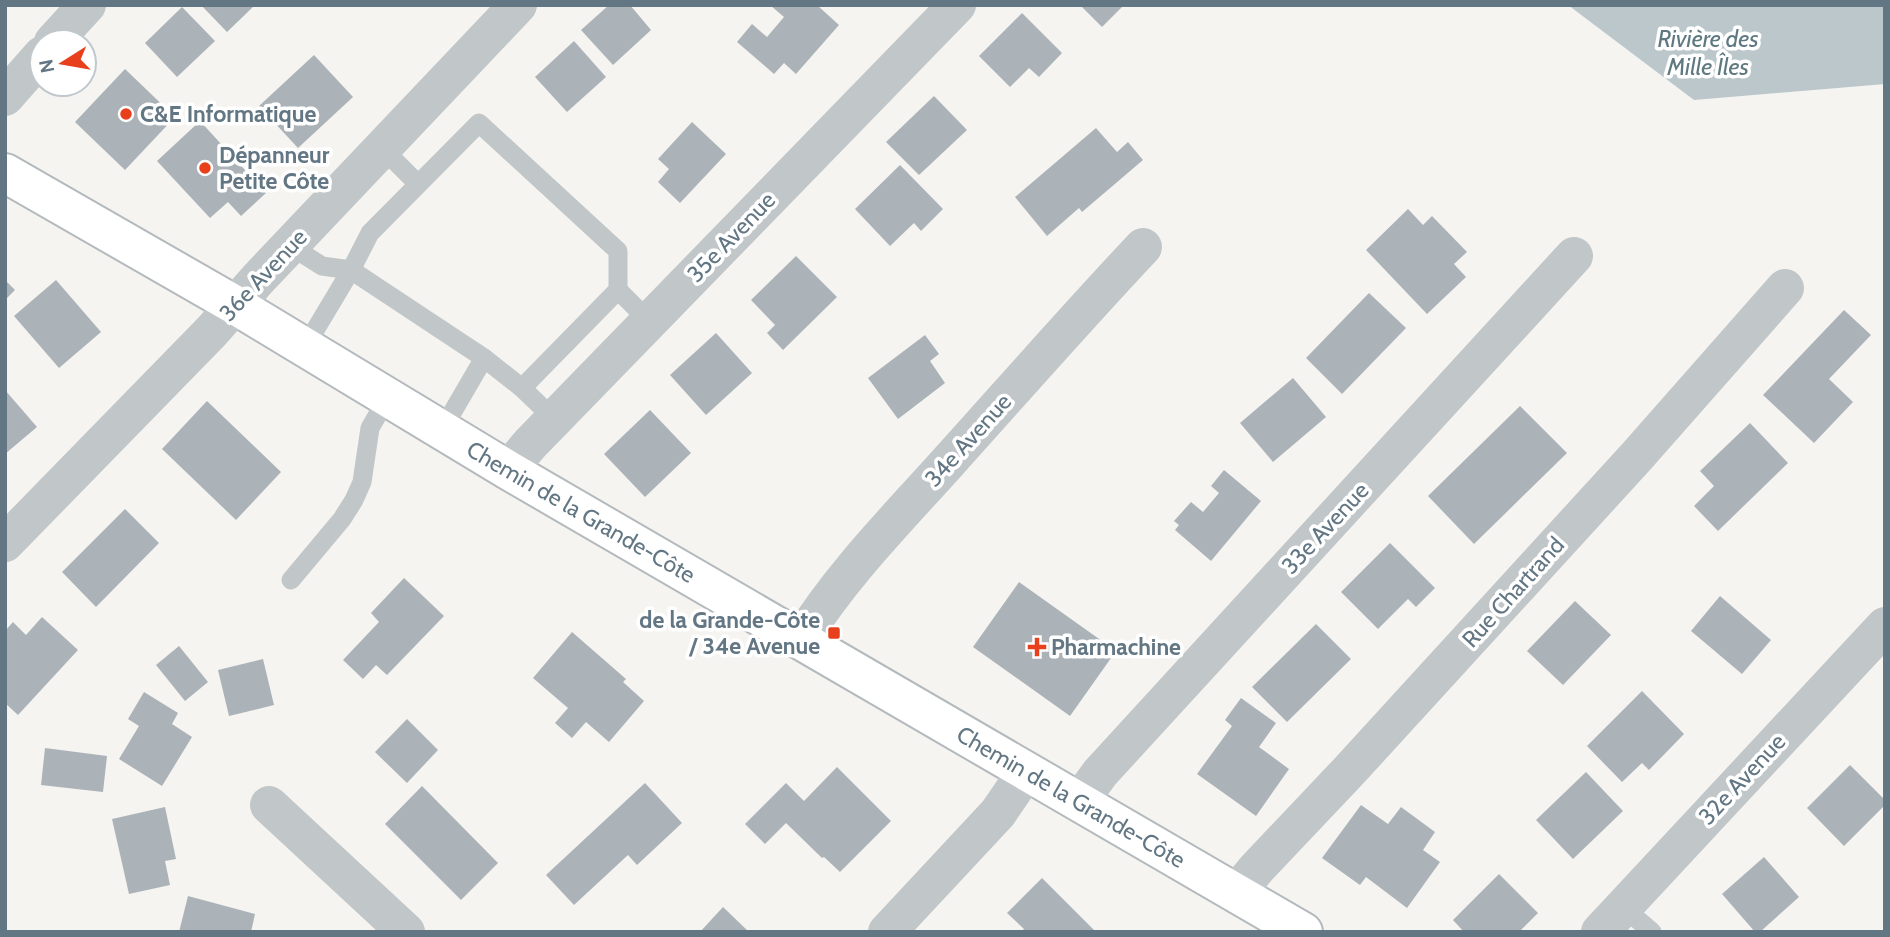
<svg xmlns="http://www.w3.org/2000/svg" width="1890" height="937" font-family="Cabin,sans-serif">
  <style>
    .water { fill: #bbc7cb }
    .building { fill: #abb3b8 }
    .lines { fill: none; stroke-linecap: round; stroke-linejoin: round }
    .secondary-casing { stroke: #b3b9bd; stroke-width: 42 }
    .lane { stroke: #c1c6c8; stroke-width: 19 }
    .street { stroke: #c1c6c8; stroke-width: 38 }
    .secondary { stroke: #fff; stroke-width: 38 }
    .poi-dot { fill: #e8401d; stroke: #fff; stroke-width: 2.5 }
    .labels { text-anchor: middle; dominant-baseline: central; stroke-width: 7; stroke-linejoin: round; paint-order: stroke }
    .poi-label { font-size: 23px; font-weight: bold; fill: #627683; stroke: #fff; text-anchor: start }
    .street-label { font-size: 23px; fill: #627683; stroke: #fff }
    .water-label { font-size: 24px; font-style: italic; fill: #5e7980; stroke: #fff }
  </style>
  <rect width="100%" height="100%" fill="#f5f4f0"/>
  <path class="water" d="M1568,5h317v79l-191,16z"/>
  <g class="building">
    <path d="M201,5h54l-28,27z"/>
    <path d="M609,5h21l21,25 -38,35 -32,-35z"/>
    <path d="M770,5h47l22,20 -43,49 -12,-11 -10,11 -37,-32 15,-18 15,13 17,-20z"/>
    <path d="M1080,5h44l-22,22z"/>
    <path d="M182,7l33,34 -38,36 -32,-34z"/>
    <path d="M1022,13l40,40 -23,24 -10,-9 -19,19 -31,-31z"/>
    <path d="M574,41l32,36 -39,35 -32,-35z"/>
    <path d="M314,55l39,42 -55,51 -39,-42z"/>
    <path d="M125,69l50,48 -50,53 -50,-48z"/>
    <path d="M934,96l33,34 -48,45 -33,-33z"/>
    <path d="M200,121l66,72 -25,23 -13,-14 -18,16 -53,-57z"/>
    <path d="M692,122l34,32 -46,49 -22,-21 11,-13 -11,-10z"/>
    <path d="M1096,128l21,24 11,-10 15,18 -61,52 -3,-4 -32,28 -32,-39z"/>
    <path d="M900,165l43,44 -22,22 -7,-8 -24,23 -35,-37z"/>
    <path d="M1408,209l15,16 9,-9 35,36 -13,12 12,13 -39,37 -61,-64z"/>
    <path d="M796,256l41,41 -54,53 -16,-17 8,-8 -24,-25z"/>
    <path d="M5,280l10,10 -10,10z"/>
    <path d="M56,280l45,52 -42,36 -45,-52z"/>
    <path d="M1369,293l37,35 -64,66 -36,-36z"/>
    <path d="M1844,310l27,25 -42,44 24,23 -39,41 -51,-48z"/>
    <path d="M716,333l36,40 -46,42 -36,-40z"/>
    <path d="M925,335l14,19 -9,7 15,22 -47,36 -30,-41z"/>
    <path d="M1293,378l33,39 -53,45 -33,-39z"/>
    <path d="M5,390l32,37 -32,27z"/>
    <path d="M207,401l74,71 -45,48 -74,-71z"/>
    <path d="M1520,406l47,47 -93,91 -46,-48z"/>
    <path d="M650,410l41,43 -46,44 -41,-43z"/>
    <path d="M1750,423l38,40 -70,68 -24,-25 20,-20 -14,-15z"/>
    <path d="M1224,470l37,31 -50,60 -36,-31 4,-5 -5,-4 17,-19 12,10 16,-19 -8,-7z"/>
    <path d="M125,509l34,34 -63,64 -34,-35z"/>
    <path d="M1390,543l45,45 -19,19 -8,-8 -30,30 -37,-37z"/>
    <path d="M404,578l40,38 -57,59 -11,-10 -13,14 -20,-19 36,-38 -8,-9z"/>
    <path d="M1019,582l97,69 -46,65 -97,-69z"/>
    <path d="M1720,596l51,44 -29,34 -51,-43z"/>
    <path d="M1575,601l36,34 -48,50 -36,-34z"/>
    <path d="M42,617l36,33 -60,65 -13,-12v-72l8,-9 13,13z"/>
    <path d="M1316,624l35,35 -64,63 -35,-35z"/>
    <path d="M572,632l54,47 -3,3 21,19 -35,41 -23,-20 -14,16 -17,-15 13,-15 -35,-30z"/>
    <path d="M179,646l29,36 -23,19 -29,-36z"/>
    <path d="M263,659l11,46 -45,11 -11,-46z"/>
    <path d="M1642,691l42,43 -35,36 -7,-7 -20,19 -35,-36z"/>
    <path d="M144,692l34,21 -6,11 20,13 -30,49 -43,-27 20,-33 -11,-7z"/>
    <path d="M1241,698l35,25 -17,24 30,22 -33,47 -59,-42 35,-48 -7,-6z"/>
    <path d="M407,719l31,31 -31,33 -32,-31z"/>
    <path d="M45,748l62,8 -4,36 -62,-7z"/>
    <path d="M1850,765l35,35v5l-41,41 -37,-38z"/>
    <path d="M837,767l54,54 -51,51 -16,-15 -2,1 -36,-35 -21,21 -20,-20 41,-41 18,18z"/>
    <path d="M1586,772l37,39 -50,48 -37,-39z"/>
    <path d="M645,783l37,40 -45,42 -9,-10 -54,50 -28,-30z"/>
    <path d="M422,786l76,77 -37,37 -76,-76z"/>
    <path d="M1361,805l27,19 13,-17 34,25 -12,18 17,12 -33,46 -41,-31 -6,8 -38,-27z"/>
    <path d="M165,807l11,52 -11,2 5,24 -41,9 -17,-75z"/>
    <path d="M1764,857l35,40 -39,35h-5l-33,-38z"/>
    <path d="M1499,874l39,39 -19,19h-55l-11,-12z"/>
    <path d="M1042,878l54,54h-75l3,-3 -17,-16z"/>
    <path d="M188,896l67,18 -4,18h-72z"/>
    <path d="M723,907l26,25h-49z"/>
  </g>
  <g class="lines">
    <g class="secondary-casing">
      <path id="secondary" d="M5,173l230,132 273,165 795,462"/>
    </g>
    <g class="lane">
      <path d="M382,148l36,36"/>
      <path d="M289,245l33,21 29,4 19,-37 109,-110 139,128v39l-96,98 -38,-30"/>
      <path d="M618,290l31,31"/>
      <path d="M305,347l46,-77 133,88 -42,72"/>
      <path d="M522,388l32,31"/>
      <path d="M291,580l51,-61 12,-19 8,-18 8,-54 18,-31"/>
      <path d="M1623,907l29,25"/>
    </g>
    <g class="street">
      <path d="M53,42l34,-37"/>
      <path d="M5,97l37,-42"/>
      <path d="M508,470l22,-26 427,-439"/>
      <path d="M5,543l206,-211 47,-53 260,-274"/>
      <path d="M801,640c41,-66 97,-122 149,-180 64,-71 127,-143 193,-213"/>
      <path d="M1079,802l21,-29 474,-517"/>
      <path d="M269,805l137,127"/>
      <path d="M1237,892l20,-24 91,-96 289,-316 148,-168"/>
      <path d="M887,932l111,-119 28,-41"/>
      <path d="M1600,932l285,-306"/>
    </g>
    <use href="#secondary" class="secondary"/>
  </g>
  <g class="poi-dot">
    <circle cx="126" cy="114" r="7"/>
    <circle cx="205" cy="168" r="7"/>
    <rect x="827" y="626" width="14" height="14" rx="3.5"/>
    <path d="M1033.5 636.5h7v7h7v7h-7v7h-7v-7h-7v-7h7z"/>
  </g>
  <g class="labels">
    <g class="poi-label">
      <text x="140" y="114">C&amp;E Informatique</text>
      <text x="219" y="155">Dépanneur<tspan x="219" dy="26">Petite Côte</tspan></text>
      <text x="820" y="620" text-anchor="end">de la Grande-Côte<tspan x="820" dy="26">/ 34e Avenue</tspan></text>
      <text x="1051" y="647">Pharmachine</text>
    </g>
    <g class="street-label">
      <text transform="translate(731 237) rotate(-46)">35e Avenue</text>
      <text transform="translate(263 275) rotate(-47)">36e Avenue</text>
      <text transform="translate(968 440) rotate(-48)">34e Avenue</text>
      <text transform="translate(581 512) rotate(30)">Chemin de la Grande-Côte</text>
      <text transform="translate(1325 528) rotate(-47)">33e Avenue</text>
      <text transform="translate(1513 592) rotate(-48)">Rue Chartrand</text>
      <text transform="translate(1742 779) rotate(-47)">32e Avenue</text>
      <text transform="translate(1071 797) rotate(30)">Chemin de la Grande-Côte</text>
    </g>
    <g class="water-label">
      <text x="1708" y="38">Rivière des<tspan x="1708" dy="28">Mille Îles</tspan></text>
    </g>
  </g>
  <rect width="1890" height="937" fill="none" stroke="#627683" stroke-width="14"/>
  <g transform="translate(63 63) rotate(259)"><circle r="33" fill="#ffffff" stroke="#c0c8cd" stroke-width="2"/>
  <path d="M0-5L12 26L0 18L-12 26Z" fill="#e8401d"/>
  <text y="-10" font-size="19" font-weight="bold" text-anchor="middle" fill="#627683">N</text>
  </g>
</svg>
